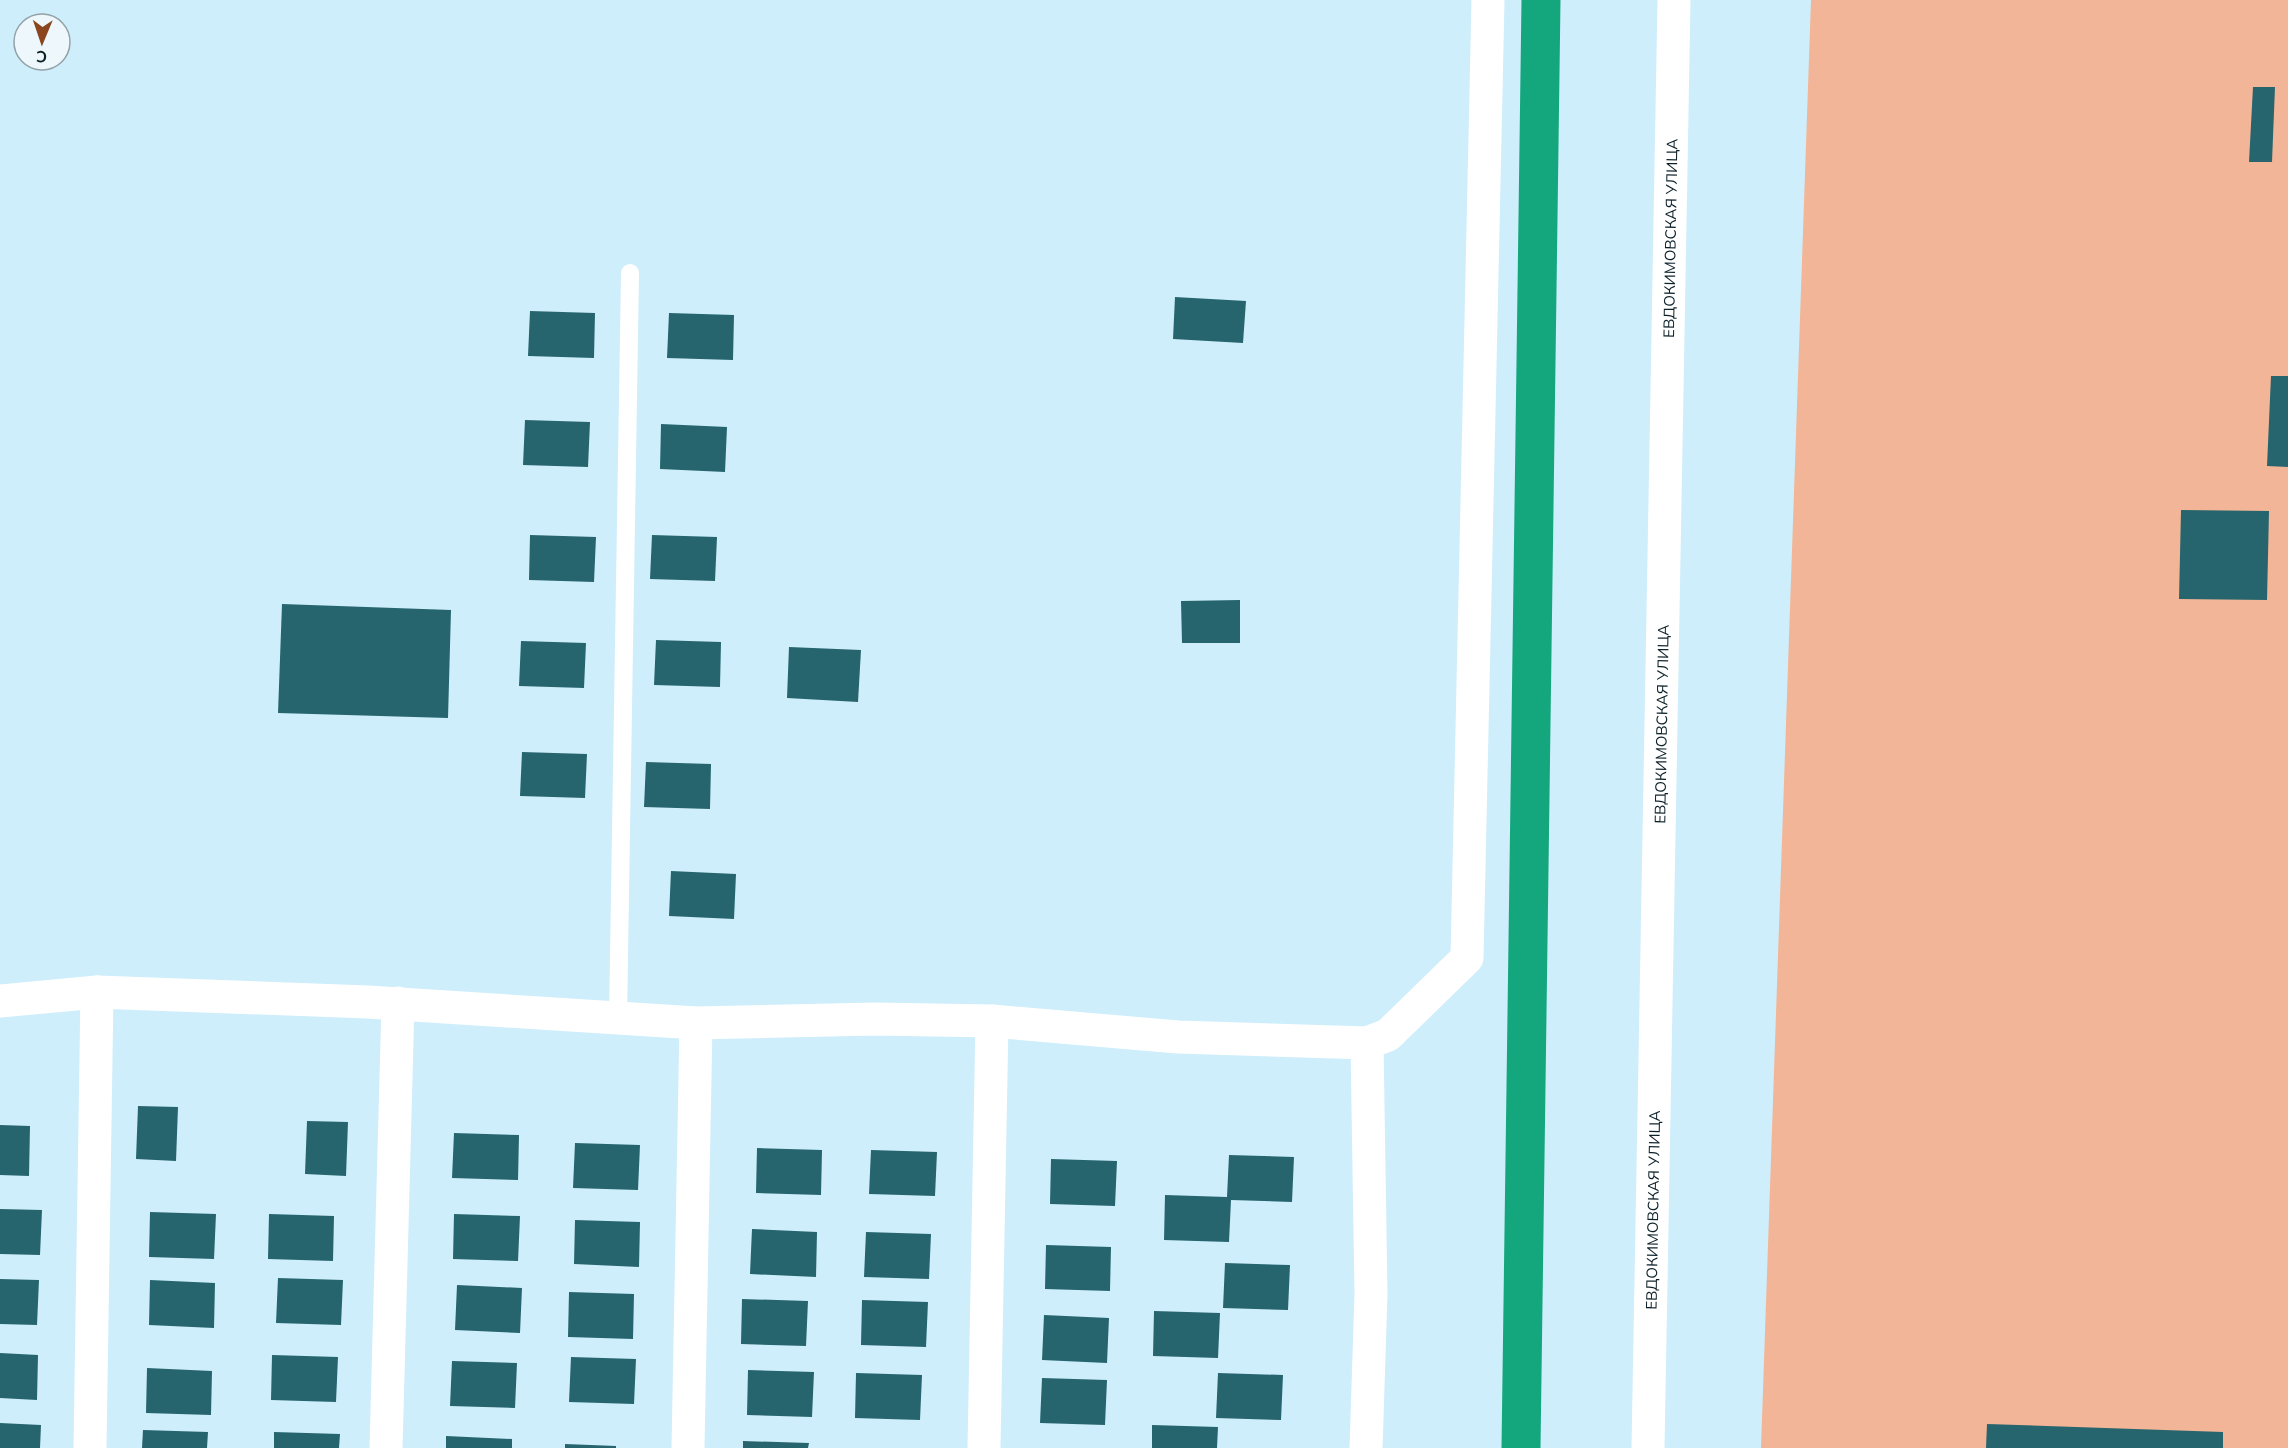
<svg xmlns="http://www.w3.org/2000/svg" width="2288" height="1448" font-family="Mulish,sans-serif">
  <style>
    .green { fill: #f3b597 }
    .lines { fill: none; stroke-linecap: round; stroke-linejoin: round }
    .canal { stroke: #14a67d; stroke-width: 39 }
    .building { fill: #26656d }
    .service { stroke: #fff; stroke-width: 18 }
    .minor { stroke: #fff; stroke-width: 33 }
    .secondary { stroke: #fff; stroke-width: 33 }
    .labels { text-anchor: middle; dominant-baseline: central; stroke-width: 6; stroke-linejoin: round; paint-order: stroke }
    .street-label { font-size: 15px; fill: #0d2129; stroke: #edf7fc }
  </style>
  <rect width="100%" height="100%" fill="#cfeefb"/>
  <path class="green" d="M1811,0h477v1448h-527z"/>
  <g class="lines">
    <path class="canal" d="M1521,1448l20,-1448"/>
  </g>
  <g class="building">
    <path d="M2253,87h22l-3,75h-23z"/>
    <path d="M1175,297l71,4 -3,42 -70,-4z"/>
    <path d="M530,311l65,2 -1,45 -66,-2z"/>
    <path d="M669,313l65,2 -1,45 -66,-2z"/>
    <path d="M2271,376h17v91l-21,-1z"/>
    <path d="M525,420l65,2 -2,45 -65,-2z"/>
    <path d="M661,424l66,3 -2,45 -65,-3z"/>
    <path d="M2181,510l88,1 -2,89 -88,-1z"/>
    <path d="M530,535l66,2 -2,45 -65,-2z"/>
    <path d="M652,535l65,2 -2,44 -65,-2z"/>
    <path d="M1240,600v43h-58l-1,-42z"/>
    <path d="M282,604l169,6 -3,108 -170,-5z"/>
    <path d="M656,640l65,2 -1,45 -66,-2z"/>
    <path d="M521,641l65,2 -2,45 -65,-2z"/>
    <path d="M789,647l72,3 -3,52 -71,-4z"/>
    <path d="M522,752l65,2 -2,44 -65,-2z"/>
    <path d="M646,762l65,2 -1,45 -66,-2z"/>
    <path d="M671,871l65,3 -2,45 -65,-3z"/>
    <path d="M138,1106l40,1 -2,54 -40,-2z"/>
    <path d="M307,1121l41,1 -2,54 -41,-2z"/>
    <path d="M0,1125l30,1 -1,50 -29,-1z"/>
    <path d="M454,1133l65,2 -1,45 -66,-2z"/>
    <path d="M575,1143l65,2 -2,45 -65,-2z"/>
    <path d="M757,1148l65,2 -1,45 -65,-2z"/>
    <path d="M871,1150l66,2 -2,44 -66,-2z"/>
    <path d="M1229,1155l65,2 -2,45 -61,-2 -2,42 -65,-2 1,-45 62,2z"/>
    <path d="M1051,1159l66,2 -2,45 -65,-2z"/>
    <path d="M0,1209l42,1 -2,45 -40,-1z"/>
    <path d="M150,1212l66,2 -2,45 -65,-2z"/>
    <path d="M269,1214l65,2 -1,45 -65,-2z"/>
    <path d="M454,1214l66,2 -2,45 -65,-2z"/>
    <path d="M575,1220l65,2 -1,45 -65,-3z"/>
    <path d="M752,1229l65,3 -1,45 -66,-3z"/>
    <path d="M866,1232l65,2 -2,45 -65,-2z"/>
    <path d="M1046,1245l65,2 -1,44 -65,-2z"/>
    <path d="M1225,1263l65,2 -2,45 -65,-2z"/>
    <path d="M278,1278l65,2 -2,45 -65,-2z"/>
    <path d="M0,1279l39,1 -2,45 -37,-1z"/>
    <path d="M150,1280l65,3 -1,45 -65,-3z"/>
    <path d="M457,1285l65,3 -2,45 -65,-3z"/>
    <path d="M569,1292l65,2 -1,45 -65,-2z"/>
    <path d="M742,1299l66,2 -2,45 -65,-2z"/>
    <path d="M862,1300l66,2 -2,45 -65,-2z"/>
    <path d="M1154,1311l66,2 -2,45 -65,-2z"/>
    <path d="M1044,1315l65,3 -2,45 -65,-3z"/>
    <path d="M0,1353l38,2 -1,45 -37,-2z"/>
    <path d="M272,1355l66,2 -2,45 -65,-2z"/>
    <path d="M571,1357l65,2 -2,45 -65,-2z"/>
    <path d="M452,1361l65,2 -2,45 -65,-2z"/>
    <path d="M147,1368l65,3 -1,44 -65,-2z"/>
    <path d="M748,1370l66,2 -2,45 -65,-2z"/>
    <path d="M856,1373l66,2 -2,45 -65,-2z"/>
    <path d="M1218,1373l65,2 -2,45 -65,-2z"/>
    <path d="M1042,1378l65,2 -2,45 -65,-2z"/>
    <path d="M0,1423l41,2 -1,23h-40z"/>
    <path d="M1987,1424l236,8v16h-237z"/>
    <path d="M1152,1425l66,2 -1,21h-65z"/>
    <path d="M143,1430l65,2 -1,16h-65z"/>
    <path d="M274,1432l66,2 -1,14h-65z"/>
    <path d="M446,1436l66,3v9h-66z"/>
    <path d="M743,1441l66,2 -1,5h-65z"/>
    <path d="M565,1444l51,2v2h-51z"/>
  </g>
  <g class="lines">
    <path class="service" d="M618,1018l12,-745"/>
    <g class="minor">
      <path d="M0,1001l97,-9 271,10 328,21 180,-4 116,2 186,16 189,6 4,251 -5,154"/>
      <path d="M1367,1043l21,-8 79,-77 21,-958"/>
      <path d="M90,1448l7,-456"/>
      <path d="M386,1448l12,-445"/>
      <path d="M688,1448l8,-425"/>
      <path d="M984,1448l8,-427"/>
    </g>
    <path class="secondary" id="s1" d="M1648,1448l26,-1448"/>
  </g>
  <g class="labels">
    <g class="street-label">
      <text stroke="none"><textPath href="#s1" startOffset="1210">ЕВДОКИМОВСКАЯ УЛИЦА</textPath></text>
      <text stroke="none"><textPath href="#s1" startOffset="724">ЕВДОКИМОВСКАЯ УЛИЦА</textPath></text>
      <text stroke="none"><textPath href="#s1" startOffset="238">ЕВДОКИМОВСКАЯ УЛИЦА</textPath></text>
    </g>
  </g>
  <g transform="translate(42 42) rotate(182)"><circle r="28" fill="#edf7fc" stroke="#93a1a8" stroke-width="1.5"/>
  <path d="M0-4.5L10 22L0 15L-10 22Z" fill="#8c461f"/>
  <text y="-9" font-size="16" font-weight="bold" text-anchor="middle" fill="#0d2129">С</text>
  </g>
</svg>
